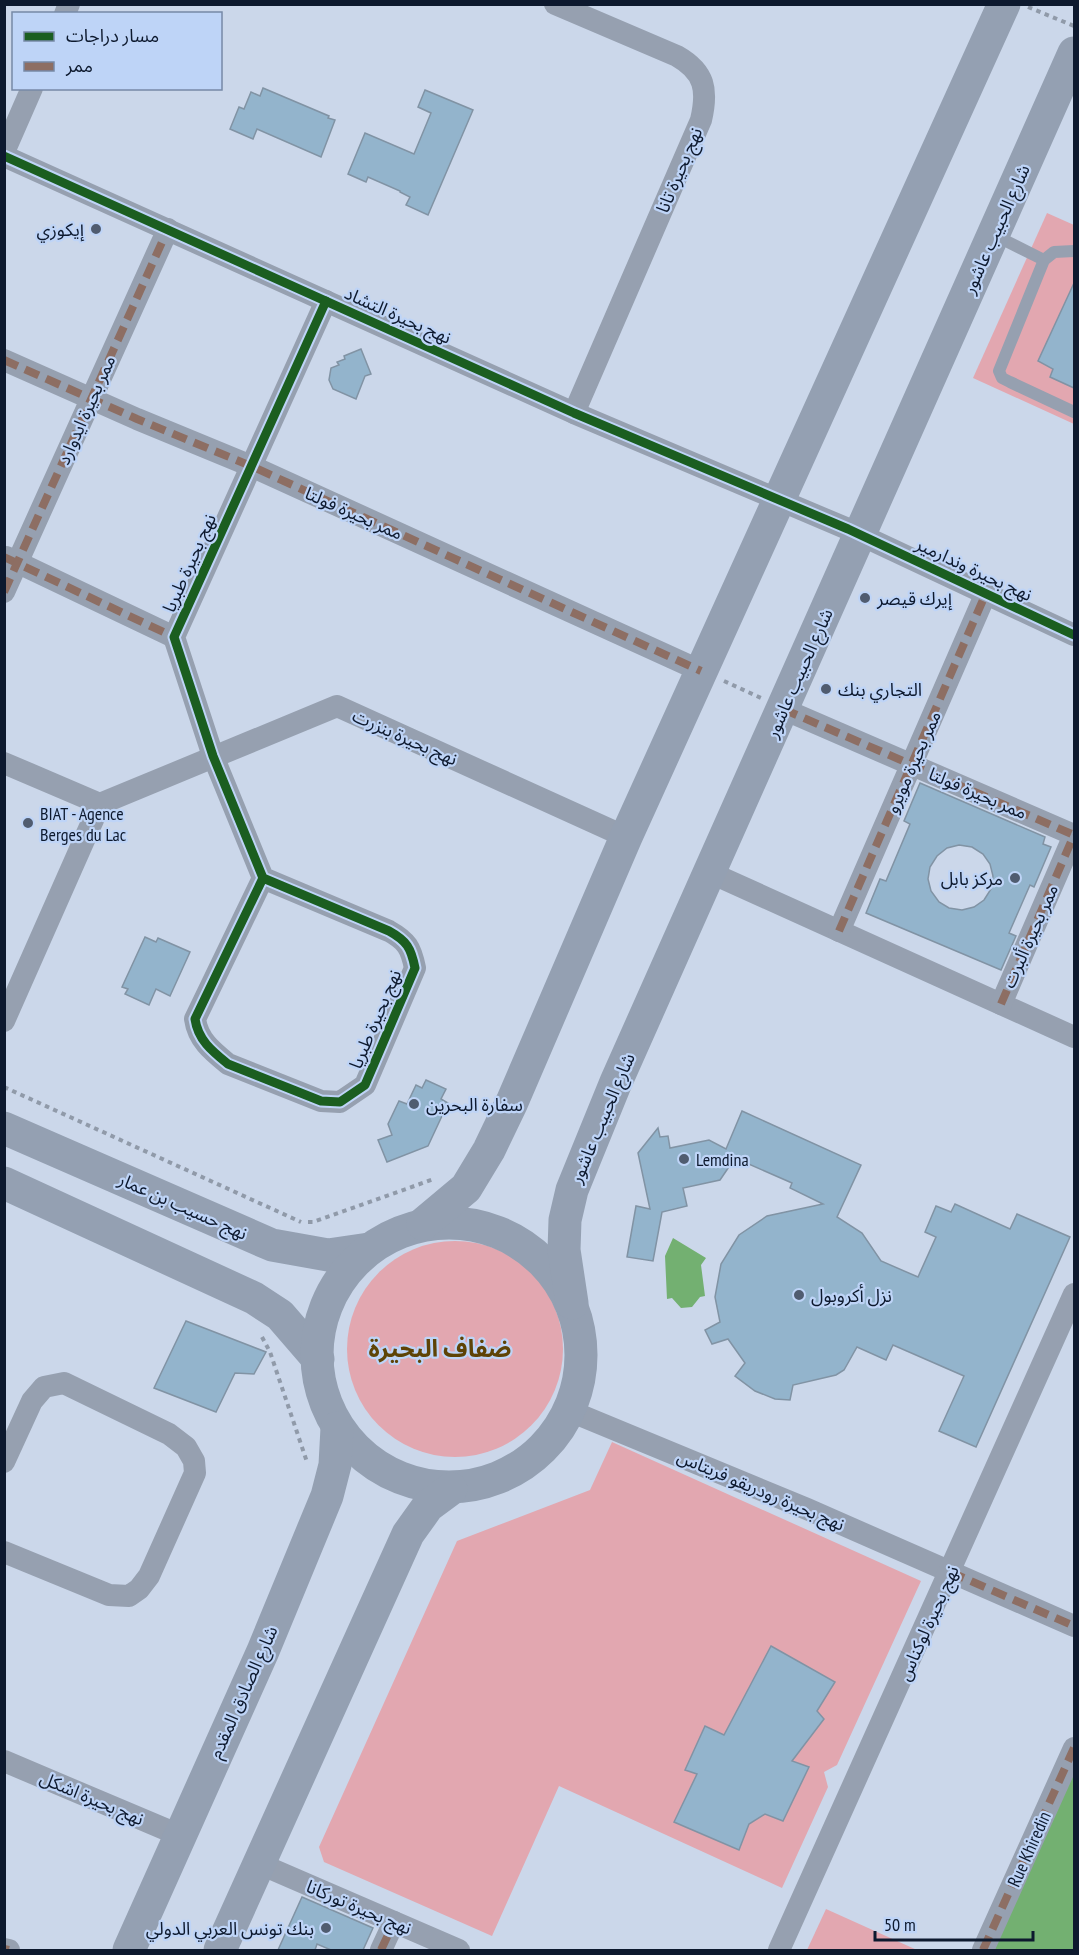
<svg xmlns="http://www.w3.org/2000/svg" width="1079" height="1955" font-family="'PT Sans Narrow','Noto Sans Arabic',sans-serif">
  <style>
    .green { fill: #e2a7b0 }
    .water { fill: #73b071 }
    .building { fill: #93b4cc; stroke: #8193a4; stroke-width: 1.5; fill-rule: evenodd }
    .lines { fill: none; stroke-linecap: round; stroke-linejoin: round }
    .path { stroke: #909aa9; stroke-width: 4; stroke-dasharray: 4.5 4.5; stroke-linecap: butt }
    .lane { stroke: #96a0b0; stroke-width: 12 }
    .street { stroke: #96a0b0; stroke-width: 22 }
    .secondary { stroke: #94a0b2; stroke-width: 33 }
    .quiet { stroke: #8d6e63; stroke-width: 8; stroke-dasharray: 15 8; stroke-linecap: butt }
    .cycleway-casing { stroke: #bed4f7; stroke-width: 13 }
    .cycleway { stroke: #1b5e20; stroke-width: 9 }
    .poi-dot { fill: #505c70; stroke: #bed4f7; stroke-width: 2 }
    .labels { text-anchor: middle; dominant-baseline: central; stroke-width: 4.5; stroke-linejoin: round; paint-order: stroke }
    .street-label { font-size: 18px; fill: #0d192e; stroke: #bed4f7 }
    .poi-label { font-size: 18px; fill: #0d192e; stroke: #bed4f7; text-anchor: start }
    .district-label { font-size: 24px; font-weight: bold; fill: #5e4306; stroke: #bed4f7 }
  </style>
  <rect width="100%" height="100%" fill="#cbd7ea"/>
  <g class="green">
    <path d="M1047,213l27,12v199l-101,-46z"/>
    <circle cx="455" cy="1349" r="108"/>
    <path d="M612,1442l309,139 -84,184 -13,7 4,15 -46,101 -223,-102 -67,150 -168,-74 -5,-15 138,-306 133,-51z"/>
    <path d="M826,1909l91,41h-110z"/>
  </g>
  <g class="water">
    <path d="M673,1238l33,20 -5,7 4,31 -5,1 -8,10 -11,1 -9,-10 -5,1 -2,-43z"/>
    <path d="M1074,1757v193h-90z"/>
  </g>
  <g class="building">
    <path d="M263,88l66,28 -1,2 7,2 -14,37 -64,-28 -4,10 -23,-10 9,-22 5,2 7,-17 9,4z"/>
    <path d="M425,90l48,20 -45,105 -22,-10 4,-8 -10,-5v-1l-32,-14 -2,5 -18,-8 17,-41 49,21 17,-41 -13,-6z"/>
    <path d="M1074,283v105l-24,-11 3,-8 -15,-8z"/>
    <path d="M361,349l10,25 -6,2 -9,23 -23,-10 -4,-9 2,-12 8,-3 -2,-3 8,-3 -1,-3z"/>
    <path d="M920,783l125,54 -2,7 8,3 -17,40 -4,-2 -21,48 7,3 -15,34 -135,-57 14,-34 6,2 24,-57 -6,-3zM959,845l13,2 11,7 7,10 3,12 -2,13 -7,11 -10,7 -12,3 -13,-2 -10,-6 -8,-11 -3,-12 2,-12 7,-11 10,-8z"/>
    <path d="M145,937l11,5 2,-4 32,14 -20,44 -14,-7 -7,16 -24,-11 3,-5 -6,-2z"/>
    <path d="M426,1080l20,9 -5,10 7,4 -20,43 -41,16 -9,-22 14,-5 -4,-11 11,-23 8,3 9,-19 6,3z"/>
    <path d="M742,1111l119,54 -24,52 25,16 19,28 37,16 18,-40 -11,-5 11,-26 15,6 4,-8 55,25 7,-15 53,23 -94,210 -37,-16 25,-55 -71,-31 -7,15 -29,-13 -13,23 -8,5 -43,10 -3,15 -15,-1 -20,-8 -20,-15 10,-13 -17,-24 -16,5 -7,-14 15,-8 -5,-25 6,-33 18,-29 28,-19 56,-12 -33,-16 2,-5 -57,-25 -15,22 -37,8 4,18 -25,6 -9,49 -26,-4 9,-51 14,3 -12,-56 20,-25 2,9 8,-1 2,12 39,-8 17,9z"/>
    <path d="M186,1321l80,31 -12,22 -19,-1 -19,39 -62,-24z"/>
    <path d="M771,1646l64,36 -18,29 7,8 -32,42 17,6 -26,54 -18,-7 -16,10 -10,26 -65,-28 23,-48 -12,-4 20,-44 19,9z"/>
    <path d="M302,1897l71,31 -10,22h-32l-14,-6 -2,6h-37z"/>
  </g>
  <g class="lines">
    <g class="path">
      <path d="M1028,7l46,19"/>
      <path d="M724,681l37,17"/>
      <path d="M4,1087l297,135"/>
      <path d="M308,1222h5l121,-43"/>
      <path d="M262,1337l8,15 37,110"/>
    </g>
    <g class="lane">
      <path d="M994,235l50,25"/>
      <path d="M1074,251l-20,1 -10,8 -45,111 3,7 8,4 64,30"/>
    </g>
    <g class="street">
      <path d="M555,4l122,52c28,16 31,34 24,64l-127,293"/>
      <path d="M65,14l4,-10"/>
      <path d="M4,152l28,-64"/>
      <path d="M4,156l570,257 274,116 226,106"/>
      <path d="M4,360l133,59 114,47 450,205"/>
      <path d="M6,557l168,80"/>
      <path d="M4,592l164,-363"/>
      <path d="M783,709l291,126"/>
      <path d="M4,763l96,41"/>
      <path d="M711,873l363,164"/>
      <path d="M263,878l-68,141c3,21 17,32 33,45l93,37 19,1 25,-17 50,-117c-4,-20 -8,-27 -26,-37l-126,-53 -50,-122 -39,-119 152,-336"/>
      <path d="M839,931l147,-338"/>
      <path d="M1001,1004l73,-169"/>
      <path d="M4,1021l96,-217 237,-98 289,131"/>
      <path d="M570,1411l237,98 267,117"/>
      <path d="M4,1462l28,-61 12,-14 20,-4 105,51 17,13 8,14 1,12 -46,103 -10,13 -10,7 -20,-1 -105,-43"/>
      <path d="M4,1761l175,74"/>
      <path d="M260,1864l199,86"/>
      <path d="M4,1949l5,1"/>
      <path d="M381,1950l13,-28"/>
      <path d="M779,1950l295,-656"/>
      <path d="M983,1950l91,-202"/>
    </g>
    <g class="secondary">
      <path d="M4,1128l268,117 56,10 41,-6"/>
      <path d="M4,1183l250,115 26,17 38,44"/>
      <circle cx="449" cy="1355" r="132"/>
      <path d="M423,1224l43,-36 23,-38 23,-48 114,-265 378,-833"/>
      <path d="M572,1303l-8,-53 1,-30 7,-30 44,-108 458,-1029"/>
      <path d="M129,1950l134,-299 64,-155 8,-31 2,-37"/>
      <path d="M220,1950l188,-416 20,-28 23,-17"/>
    </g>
    <g class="quiet">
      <path d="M4,360l133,59 114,47 450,205"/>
      <path d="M4,557l170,80"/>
      <path d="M4,592l164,-363"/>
      <path d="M783,709l291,126"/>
      <path d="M839,931l147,-338"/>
      <path d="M1001,1004l73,-169"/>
      <path d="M950,1572l124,54"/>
      <path d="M4,1949l5,1"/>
      <path d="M381,1950l13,-28"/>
      <path d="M983,1950l91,-202"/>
    </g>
    <g class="cycleway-casing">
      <g id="cycleway">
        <path d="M4,156l570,257 274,116 226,106"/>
        <path d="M263,878l-68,141c3,21 17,32 33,45l93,37 19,1 25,-17 50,-117c-4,-20 -8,-27 -26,-37l-126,-53 -50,-122 -39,-119 152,-336"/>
      </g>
    </g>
    <use href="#cycleway" class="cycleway"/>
  </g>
  <g class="poi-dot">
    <circle cx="96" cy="229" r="6"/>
    <circle cx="865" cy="598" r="6"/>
    <circle cx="826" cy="689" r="6"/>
    <circle cx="28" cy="823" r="6"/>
    <circle cx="1015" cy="878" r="6"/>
    <circle cx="414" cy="1104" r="6"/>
    <circle cx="684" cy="1159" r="6"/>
    <circle cx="799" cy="1295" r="6"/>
    <circle cx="326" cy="1928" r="6"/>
  </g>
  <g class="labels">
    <g class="street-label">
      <text transform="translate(679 170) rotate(-67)">نهج بحيرة تانا</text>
      <text transform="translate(996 229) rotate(-66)">شارع الحبيب عاشور</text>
      <text transform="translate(398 315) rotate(24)">نهج بحيرة التشاد</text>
      <text transform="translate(86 410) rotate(-66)">ممر بحيرة ايدوارد</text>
      <text transform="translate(354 513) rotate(24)">ممر بحيرة فولتا</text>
      <text transform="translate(189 563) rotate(-66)">نهج بحيرة طبريا</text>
      <text transform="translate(974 569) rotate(25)">نهج بحيرة وندارمير</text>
      <text transform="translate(799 673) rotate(-66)">شارع الحبيب عاشور</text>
      <text transform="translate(405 737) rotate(24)">نهج بحيرة بنزرت</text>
      <text transform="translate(913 762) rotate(-66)">ممر بحيرة مويرو</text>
      <text transform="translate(978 793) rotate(23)">ممر بحيرة فولتا</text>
      <text transform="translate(1030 936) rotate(-66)">ممر بحيرة ألبرت</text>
      <text transform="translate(375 1019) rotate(-67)">نهج بحيرة طبريا</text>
      <text transform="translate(602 1118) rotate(-67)">شارع الحبيب عاشور</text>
      <text transform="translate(183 1206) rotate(24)">نهج حسيب بن عمار</text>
      <text transform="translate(761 1490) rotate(23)">نهج بحيرة رودريقو فريتاس</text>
      <text transform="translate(928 1623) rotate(-66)">نهج بحيرة لوكناس</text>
      <text transform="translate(243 1692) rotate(-66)">شارع الصادق المقدم</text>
      <text transform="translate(92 1798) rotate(23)">نهج بحيرة اشكل</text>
      <text transform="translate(1029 1849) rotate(-66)">Rue Khiredin</text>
      <text transform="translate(359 1907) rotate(23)">نهج بحيرة توركانا</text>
    </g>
    <g class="poi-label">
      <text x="84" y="229" text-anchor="end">إيكوزي</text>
      <text x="877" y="598">إيرك قيصر</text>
      <text x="838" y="689">التجاري بنك</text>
      <text x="40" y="813">BIAT - Agence<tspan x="40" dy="21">Berges du Lac</tspan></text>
      <text x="1003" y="878" text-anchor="end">مركز بابل</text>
      <text x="426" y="1104">سفارة البحرين</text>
      <text x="696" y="1159">Lemdina</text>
      <text x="811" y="1295">نزل أكروبول</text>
      <text x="314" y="1928" text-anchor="end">بنك تونس العربي الدولي</text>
    </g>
    <g class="district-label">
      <text x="440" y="1348">ضفاف البحيرة</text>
    </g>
  </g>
  <rect width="1079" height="1955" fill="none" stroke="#0d192e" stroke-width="12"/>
  <rect x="12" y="12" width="210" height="78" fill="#bed4f7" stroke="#7789a7" stroke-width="1.5"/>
  <rect x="24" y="32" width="30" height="9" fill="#1b5e20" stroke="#7789a7" stroke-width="1.5"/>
  <text x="66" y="42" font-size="18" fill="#0d192e">مسار دراجات</text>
  <rect x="24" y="62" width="30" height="9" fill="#8d6e63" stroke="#7789a7" stroke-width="1.5"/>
  <text x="66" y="72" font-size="18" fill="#0d192e">ممر</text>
  <path d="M875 1931v9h158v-9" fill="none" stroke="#0d192e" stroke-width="3"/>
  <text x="884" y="1931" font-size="18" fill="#0d192e" stroke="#bed4f7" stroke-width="4.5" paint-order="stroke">50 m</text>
</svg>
